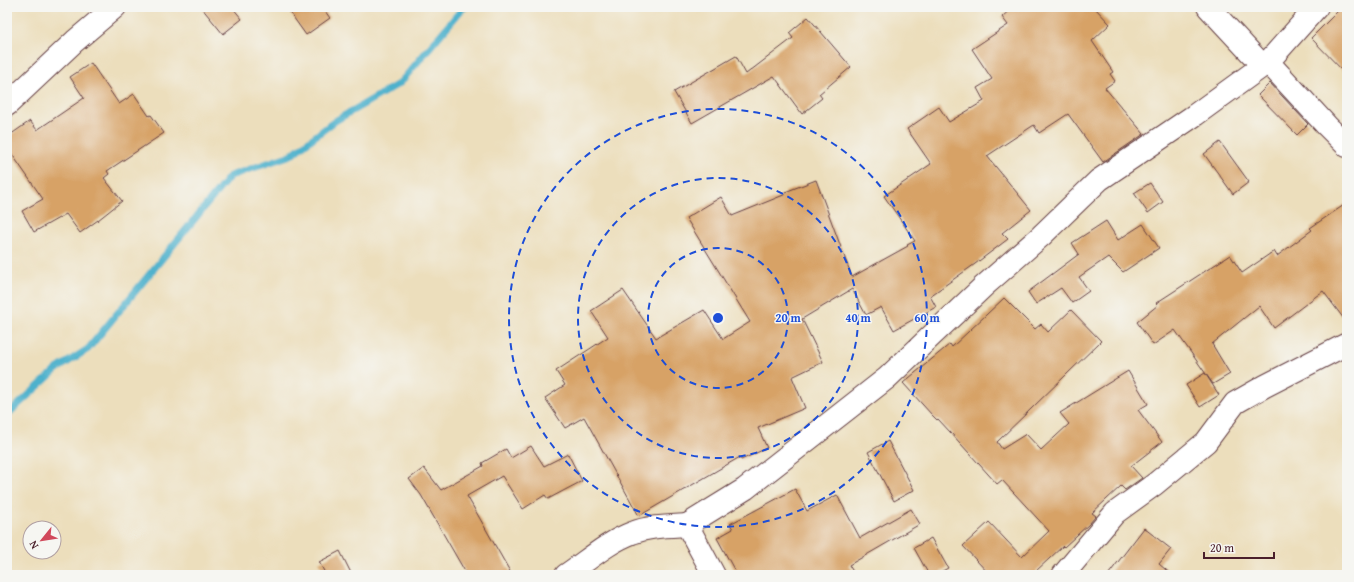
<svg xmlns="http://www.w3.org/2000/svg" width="1354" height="582" font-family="'Gentium Book Plus',serif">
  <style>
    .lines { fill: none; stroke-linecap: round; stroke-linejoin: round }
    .stream { stroke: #4db1cc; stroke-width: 7 }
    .building { fill: #d7a266 }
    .street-casing { stroke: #623c41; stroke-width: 24 }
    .street { stroke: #fff; stroke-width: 22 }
    .ring { fill: none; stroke: #1d4ed8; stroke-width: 2; stroke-dasharray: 7 5 }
    .centre { fill: #1d4ed8; stroke: #f6f6f2; stroke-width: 2 }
    .ring-label { font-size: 12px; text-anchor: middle; font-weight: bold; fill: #1d4ed8; stroke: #f6f6f2; stroke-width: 3; stroke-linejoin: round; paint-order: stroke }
  </style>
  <rect width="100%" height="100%" fill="#f6f6f2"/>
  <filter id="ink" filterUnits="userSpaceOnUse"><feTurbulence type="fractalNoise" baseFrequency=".025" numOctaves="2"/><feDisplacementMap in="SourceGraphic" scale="8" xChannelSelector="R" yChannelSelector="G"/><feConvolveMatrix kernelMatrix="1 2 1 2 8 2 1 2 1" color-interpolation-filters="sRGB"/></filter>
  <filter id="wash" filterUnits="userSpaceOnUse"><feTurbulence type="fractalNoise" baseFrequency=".012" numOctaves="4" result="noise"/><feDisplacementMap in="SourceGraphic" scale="16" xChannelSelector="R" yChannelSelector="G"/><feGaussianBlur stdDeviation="0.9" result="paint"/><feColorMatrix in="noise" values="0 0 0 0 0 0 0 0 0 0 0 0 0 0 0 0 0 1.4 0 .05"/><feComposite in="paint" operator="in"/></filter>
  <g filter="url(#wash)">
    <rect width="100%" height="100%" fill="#ecdebc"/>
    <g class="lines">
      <path class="stream" d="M7,415l50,-46 31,-20 142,-173 61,-21 44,-34 65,-38 62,-74 3,-2"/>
    </g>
    <g id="blocks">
      <g class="building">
        <path d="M201,7h31l10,12 -19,15z"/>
        <path d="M286,7h36l8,11 -24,17z"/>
        <path d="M1013,7h81l16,17 -18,17 21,31 -3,2 5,7 -10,7 39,46 -41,28 -35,-48 -29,19 -5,-8 -47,31 44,54 -29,23 6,6 -33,25 -45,32 6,11 -42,23 -13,-23 -15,8 -14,-26 -50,30 21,43 -31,15 13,31 -47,20 9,20 -26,12 -1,-3 -101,59 -55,-99 -19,11 -20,-30 20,-13 -9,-14 52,-34 -17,-26 32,-21 33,48 48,-28 19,29 27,-17 -64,-104 35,-21 11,19 54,-22 -1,-2 31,-12 36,97 56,-31 -1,-1 8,-4 -31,-45 47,-32 -24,-35 32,-22 10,15 35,-21 -7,-13 15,-9 -20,-30 36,-24 -6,-8z"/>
        <path d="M1342,7h5v68l-36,-37z"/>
        <path d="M808,17l43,50 -32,27 3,4 -20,16 -28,-38 -82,47 -18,-31 62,-36 10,18 47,-36 -4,-5z"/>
        <path d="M91,63l28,41 15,-10 15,22 2,-1 13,18 -57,38 2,3 -5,4 18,23 -24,19 -18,13 -14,-19 -32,18 -12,-21 21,-12 -36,-52v-10l23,-16 7,9 47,-32 -14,-21z"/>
        <path d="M1270,83l38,41 -11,11 -39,-40z"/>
        <path d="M1220,142l29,40 -16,12 -29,-40z"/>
        <path d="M1150,183l13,19 -15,11 -14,-20z"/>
        <path d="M1347,203v120l-24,-32 -49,37 -15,-22 -47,38 18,30 -17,10 -38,-54 -22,15 -16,-23 21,-17 -2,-2 74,-48 12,18 32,-22 3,5 35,-26 -2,-2z"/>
        <path d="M1106,221l12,19 25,-16 16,24 -36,24 -15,-15 -29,20 10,14 -17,12 -11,-15 -25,16 -8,-12 51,-38 -7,-11z"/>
        <path d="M1004,298l31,31 6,-5 7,8 23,-22 30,31 -104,101 5,7 24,-15 15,16 28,-26 -9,-11 68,-42 20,33 -10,6 24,32 -31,24 11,12 -17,12 -4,-4 -29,27 4,3 -7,8 -25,23 -1,-1 -27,25 3,4h-49l-27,-29 26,-24 33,35 27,-26 -47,-51 -5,4 -46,-51 -13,-14 -1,1 -5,-5 -29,-32 47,-39 2,3z"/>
        <path d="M1205,373l14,22 -19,12 -14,-22z"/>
        <path d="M888,441l26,49 -20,11 -26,-49z"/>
        <path d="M531,446l13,20 24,-12 14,27 -34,18 -3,-4 -22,14 -21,-33 -35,20 45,79h-45l-46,-80 -12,-16 15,-11 17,22 42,-24 -1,-3 24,-14 5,9z"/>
        <path d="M795,489l12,22 30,-16 23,43 51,-29 9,15 -71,41 6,10h-118l-20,-37 16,-9 -3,-5z"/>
        <path d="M1144,528l27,21 -12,15 13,11h-64z"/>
        <path d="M931,538l17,30 -13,7h-6l-15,-27z"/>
        <path d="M340,551l12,24h-26l-7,-13z"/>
      </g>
    </g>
  </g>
  <g filter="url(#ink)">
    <use href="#blocks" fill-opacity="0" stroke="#623c41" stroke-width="1"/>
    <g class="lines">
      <g class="street-casing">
        <g id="street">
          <path d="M1208,7l55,59"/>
          <path d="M1317,7l-49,55 59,64 20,20"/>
          <path d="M7,105l68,-64 40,-34"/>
          <path d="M566,575c21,-14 42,-33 66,-42 17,-7 38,-7 55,-8"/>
          <path d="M714,575l-27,-50 58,-36 142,-111 97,-92 57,-50 58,-56 96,-65 73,-53"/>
          <path d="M1063,575l52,-62 40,-29 51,-42 29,-39 30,-17 82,-42"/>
        </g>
      </g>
      <use href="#street" class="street"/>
    </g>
  </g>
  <g class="ring">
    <circle cx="718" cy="318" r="70"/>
    <circle cx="718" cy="318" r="140"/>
    <circle cx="718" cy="318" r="209"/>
  </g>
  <circle cx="718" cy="318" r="6" class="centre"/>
  <g class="ring-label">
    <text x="788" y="322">20 m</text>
    <text x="858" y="322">40 m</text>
    <text x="927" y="322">60 m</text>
  </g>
  <rect width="1354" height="582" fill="none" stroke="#f6f6f2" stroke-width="24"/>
  <g transform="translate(42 540) rotate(240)"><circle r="19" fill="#f6f6f2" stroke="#b1a0a2"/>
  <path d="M0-3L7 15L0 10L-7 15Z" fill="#d1495b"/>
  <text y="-6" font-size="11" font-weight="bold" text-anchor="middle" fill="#4a1f2b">N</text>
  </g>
  <path d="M1204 552v6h70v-6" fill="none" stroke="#4a1f2b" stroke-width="2"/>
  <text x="1210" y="552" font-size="12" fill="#4a1f2b" stroke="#f6f6f2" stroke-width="3" paint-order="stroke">20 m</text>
</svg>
